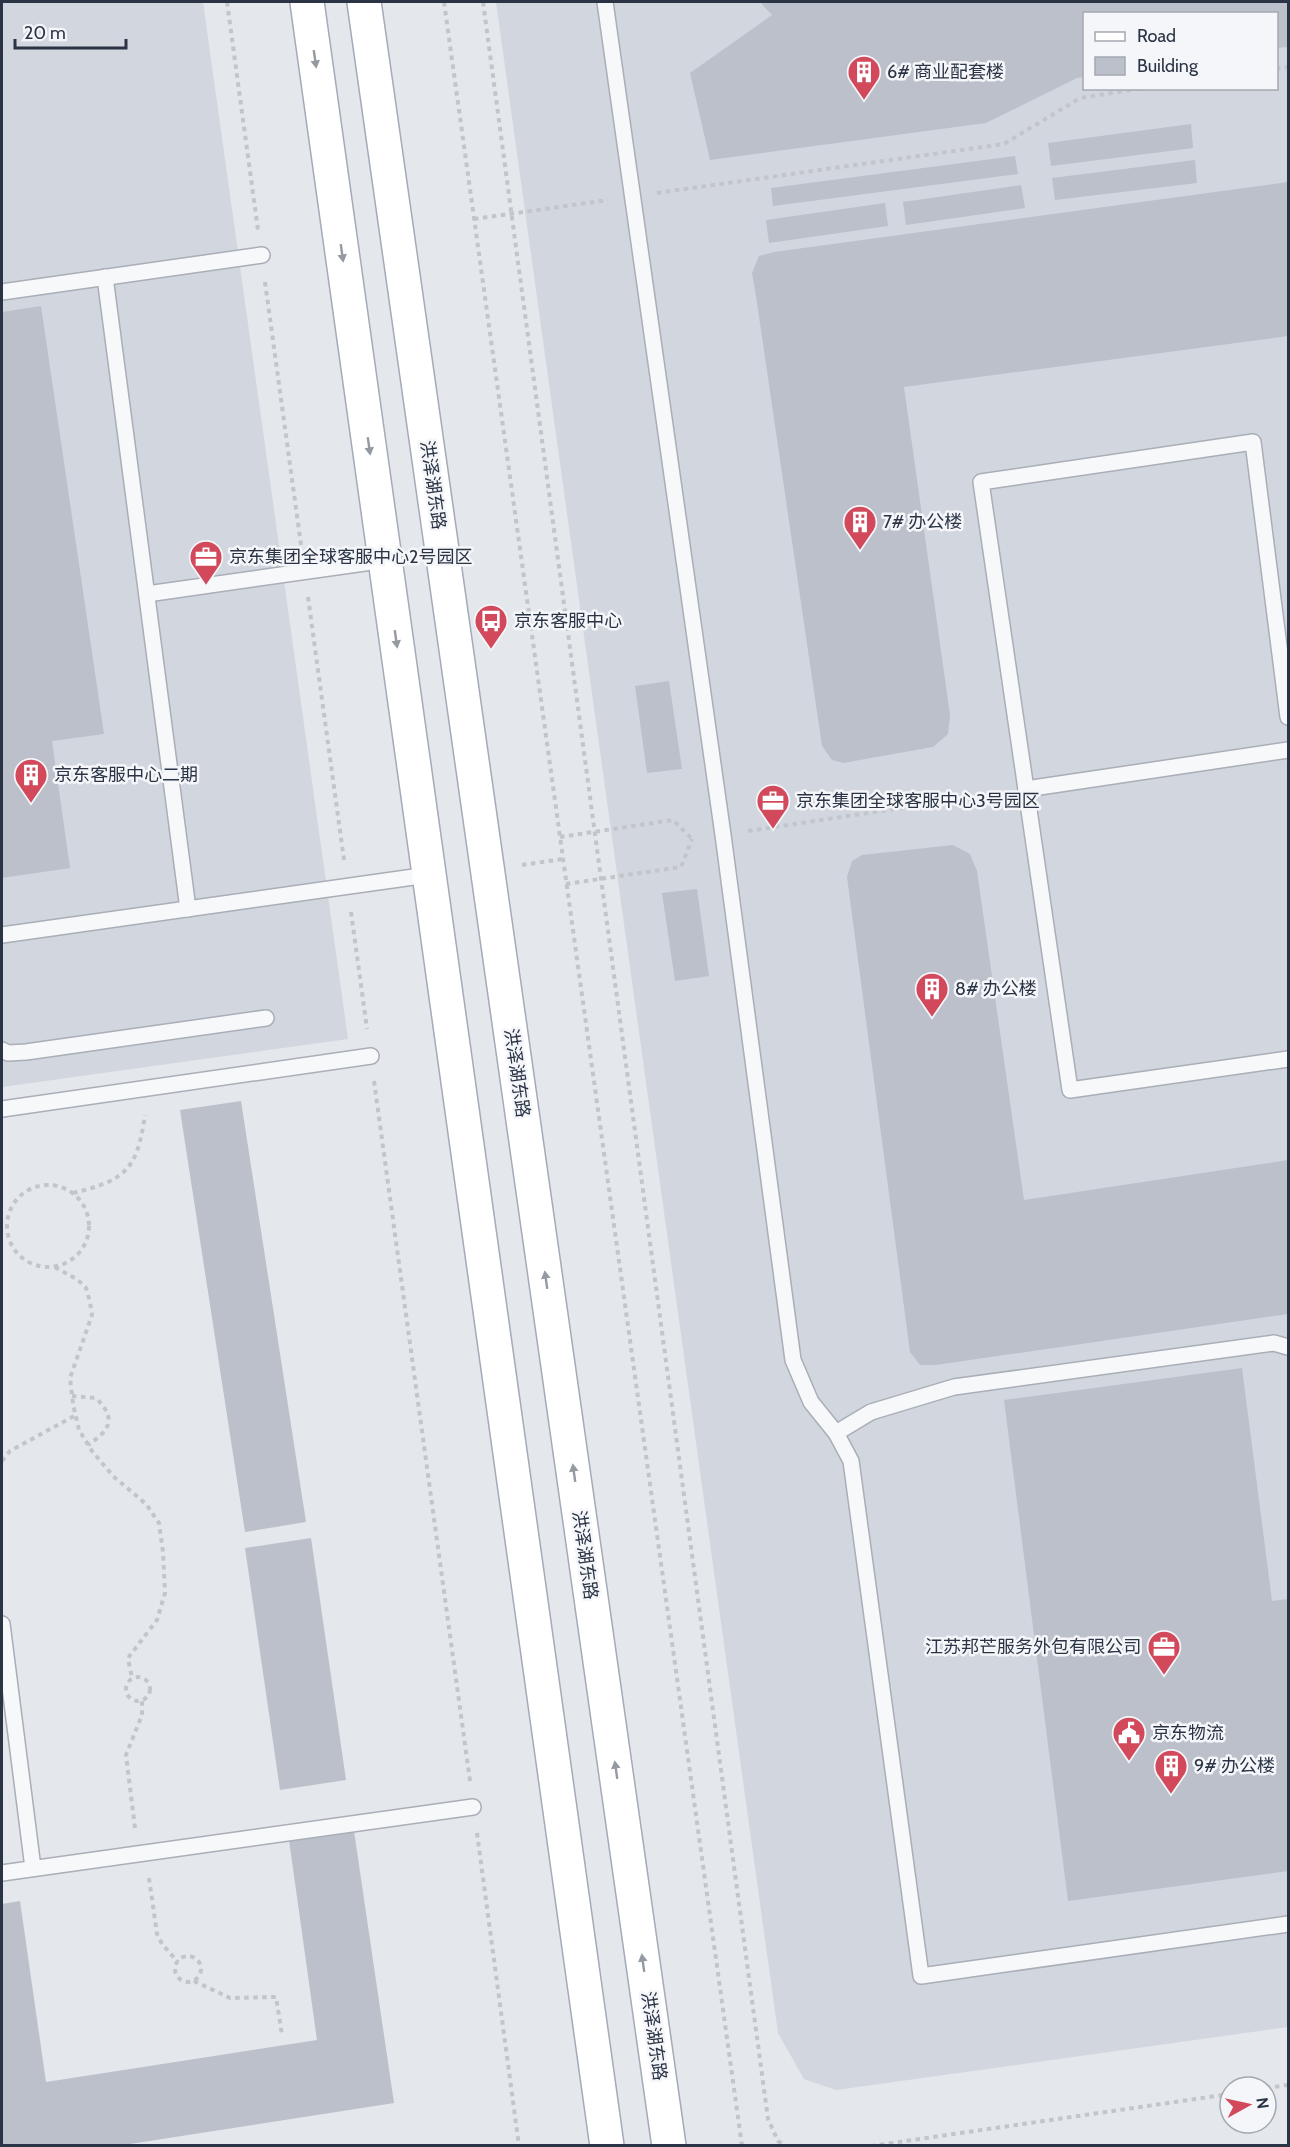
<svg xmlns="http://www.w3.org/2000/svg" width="1290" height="2147" font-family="Cabin,'Noto Sans SC',sans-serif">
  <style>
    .built { fill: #d2d6de; fill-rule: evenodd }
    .building { fill: #bbc0ca }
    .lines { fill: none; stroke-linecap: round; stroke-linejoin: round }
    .lane-casing { stroke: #a9aeb7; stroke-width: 18 }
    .primary-casing { stroke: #a3abb8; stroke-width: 36 }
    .path { stroke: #c2c5cb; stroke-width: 4; stroke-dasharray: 4.5 4.5; stroke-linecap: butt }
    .lane { stroke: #f7f8fa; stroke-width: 15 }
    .primary { stroke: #fff; stroke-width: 33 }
    .oneway { fill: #959aa2 }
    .labels { text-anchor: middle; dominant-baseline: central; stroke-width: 5; stroke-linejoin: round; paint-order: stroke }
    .poi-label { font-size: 18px; fill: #2b3445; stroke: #f4f6f9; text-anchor: start }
    .street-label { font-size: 18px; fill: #2b3445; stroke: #f4f6f9 }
  </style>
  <rect width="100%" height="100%" fill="#e4e7ec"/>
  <g class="built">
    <path d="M2,2h201l145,1037 -346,48z"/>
    <path d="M496,2h792v2025l-452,63 -32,-11 -26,-46zM1084,14h192v74h-192z"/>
  </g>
  <g class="building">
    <path d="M760,2h528v45l-12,1v-34h-192v63l-7,1 -91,45 -276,37 -20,-87 82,-58z"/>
    <path d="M1191,124l2,24 -142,18 -3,-23z"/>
    <path d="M1015,156l3,18 -245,32 -2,-18z"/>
    <path d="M1195,160l2,23 -142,17 -3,-22z"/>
    <path d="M1288,182v154l-384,51 46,328 -2,19 -15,13 -90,16 -11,-3 -10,-14 -66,-450 -4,-23 7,-17 15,-4z"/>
    <path d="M1021,185l4,23 -119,17 -3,-23z"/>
    <path d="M885,203l3,23 -119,17 -3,-23z"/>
    <path d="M41,306l63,428 -52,7 18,127 -68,10v-566z"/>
    <path d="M669,681l13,88 -35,4 -12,-87z"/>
    <path d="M953,845l17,9 7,17 47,329 264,-40v154l-352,51h-16l-10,-13 -63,-475 5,-16 10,-6z"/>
    <path d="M697,889l12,87 -34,5 -13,-88z"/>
    <path d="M241,1101l65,421 -61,10 -65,-422z"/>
    <path d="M1242,1368l30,233 16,-2v272l-220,30 -64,-501z"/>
    <path d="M311,1538l35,242 -66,10 -35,-242z"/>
    <path d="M354,1831l40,272 -277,43h-115v-242l18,-3 26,181 271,-42 -28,-200z"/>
  </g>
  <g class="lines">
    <g class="lane-casing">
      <g id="lane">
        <path d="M605,2l118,833 70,525 18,42 25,31 15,28 70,515 367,-52"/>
        <path d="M105,277l83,632"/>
        <path d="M2,292l260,-37"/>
        <path d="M147,594l239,-34"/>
        <path d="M1288,717l-35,-275 -272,40 89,608 218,-31"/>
        <path d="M1026,789l262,-39"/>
        <path d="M2,935l426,-60"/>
        <path d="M2,1050l6,3 18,-1 240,-34"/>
        <path d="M2,1109l369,-53"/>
        <path d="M836,1433l35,-21 83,-25 320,-44 14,4"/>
        <path d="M2,1624l31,244"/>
        <path d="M2,1873l471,-66"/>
      </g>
    </g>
    <g class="primary-casing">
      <g id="primary">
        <path d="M307,2l300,2144"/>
        <path d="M364,2l305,2144"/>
      </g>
    </g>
    <g class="path">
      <path d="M227,2l31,228"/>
      <path d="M444,2l298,2144"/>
      <path d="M483,2l285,2117 10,22 7,5"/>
      <path d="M1276,69l12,-2"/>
      <path d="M657,193l347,-49 76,-46 63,-10"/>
      <path d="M474,219l134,-19"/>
      <path d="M265,282l36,263"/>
      <path d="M308,597l36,263"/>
      <path d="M748,831l253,-38"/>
      <path d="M560,837l113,-17 19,19"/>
      <path d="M522,865l41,-6"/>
      <path d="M566,884l115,-17 11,-28"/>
      <path d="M351,912l16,117"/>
      <path d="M374,1081l96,700"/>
      <circle cx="48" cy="1226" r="41"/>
      <path d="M73,1193c53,-13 64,-23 72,-78"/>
      <path d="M55,1267l23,13 8,8 4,14 2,13 -22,63 3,26 6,26 13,21 21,25 33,28 13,19 4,29 2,41 -8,27 -29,38 4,20"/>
      <path d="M72,1396l24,2c21,21 14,32 -8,47"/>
      <path d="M2,1461l8,-10 66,-36"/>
      <circle cx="138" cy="1689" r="12"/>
      <path d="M135,1828l-9,-73 16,-40v-14"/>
      <path d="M477,1833l42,313"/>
      <path d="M149,1878l8,56 5,10 16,18"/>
      <circle cx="188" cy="1969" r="13"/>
      <path d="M194,1981l36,17 46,-1 6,38"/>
      <path d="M1266,2088l22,-3"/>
      <path d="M871,2146l359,-52"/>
    </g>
    <use href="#lane" class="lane"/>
    <use href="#primary" class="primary"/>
  </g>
  <defs><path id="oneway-solid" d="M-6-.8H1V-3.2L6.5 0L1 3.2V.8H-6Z" transform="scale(1.5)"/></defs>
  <g class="oneway">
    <use href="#oneway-solid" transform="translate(315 59) rotate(82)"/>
    <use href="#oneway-solid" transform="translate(342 253) rotate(82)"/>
    <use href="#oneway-solid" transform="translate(369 446) rotate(82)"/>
    <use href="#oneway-solid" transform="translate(396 639) rotate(82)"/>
    <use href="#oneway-solid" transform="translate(546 1280) rotate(-98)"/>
    <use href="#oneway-solid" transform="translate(574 1473) rotate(-98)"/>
    <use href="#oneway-solid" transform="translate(616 1770) rotate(-98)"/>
    <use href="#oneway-solid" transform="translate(643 1963) rotate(-98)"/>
  </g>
  <defs>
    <g id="building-pin" transform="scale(1.725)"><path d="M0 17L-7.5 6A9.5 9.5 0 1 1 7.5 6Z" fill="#d1495b" stroke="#f4f6f9"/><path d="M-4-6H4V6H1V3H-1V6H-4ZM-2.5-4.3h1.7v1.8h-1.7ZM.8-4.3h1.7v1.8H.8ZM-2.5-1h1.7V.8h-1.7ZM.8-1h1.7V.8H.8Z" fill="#fff"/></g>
    <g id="office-pin" transform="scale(1.725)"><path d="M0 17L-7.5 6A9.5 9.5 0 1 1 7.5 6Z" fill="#d1495b" stroke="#f4f6f9"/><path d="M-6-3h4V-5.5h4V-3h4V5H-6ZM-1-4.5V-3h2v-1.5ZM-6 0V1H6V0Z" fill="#fff"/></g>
    <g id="bus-pin" transform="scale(1.725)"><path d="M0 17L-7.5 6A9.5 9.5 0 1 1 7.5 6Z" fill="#d1495b" stroke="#f4f6f9"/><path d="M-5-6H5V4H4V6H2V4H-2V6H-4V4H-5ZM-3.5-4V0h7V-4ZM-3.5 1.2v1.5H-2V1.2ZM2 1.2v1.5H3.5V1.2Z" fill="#fff"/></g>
    <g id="civic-pin" transform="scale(1.725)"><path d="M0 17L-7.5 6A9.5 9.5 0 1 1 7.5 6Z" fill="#d1495b" stroke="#f4f6f9"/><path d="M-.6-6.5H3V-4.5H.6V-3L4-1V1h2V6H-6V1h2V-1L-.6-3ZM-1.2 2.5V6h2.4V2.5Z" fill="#fff"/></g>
  </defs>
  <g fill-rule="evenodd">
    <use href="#building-pin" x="864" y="72"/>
    <use href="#building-pin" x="860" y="522"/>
    <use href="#office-pin" x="206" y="557"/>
    <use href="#bus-pin" x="491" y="621"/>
    <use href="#building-pin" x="31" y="775"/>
    <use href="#office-pin" x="773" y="801"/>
    <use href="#building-pin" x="932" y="989"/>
    <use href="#office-pin" x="1164" y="1647"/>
    <use href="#civic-pin" x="1129" y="1733"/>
    <use href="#building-pin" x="1171" y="1766"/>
  </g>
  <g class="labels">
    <g class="poi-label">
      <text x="887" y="72">6# 商业配套楼</text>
      <text x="883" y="522">7# 办公楼</text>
      <text x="229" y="557">京东集团全球客服中心2号园区</text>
      <text x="514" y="621">京东客服中心</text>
      <text x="54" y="775">京东客服中心二期</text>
      <text x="796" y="801">京东集团全球客服中心3号园区</text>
      <text x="955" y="989">8# 办公楼</text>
      <text x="1141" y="1647" text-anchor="end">江苏邦芒服务外包有限公司</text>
      <text x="1152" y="1733">京东物流</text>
      <text x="1194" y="1766">9# 办公楼</text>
    </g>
    <g class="street-label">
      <text transform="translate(433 485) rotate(82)">洪泽湖东路</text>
      <text transform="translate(517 1073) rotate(82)">洪泽湖东路</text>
      <text transform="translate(585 1555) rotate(82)">洪泽湖东路</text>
      <text transform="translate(654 2036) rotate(82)">洪泽湖东路</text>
    </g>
  </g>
  <rect width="1290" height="2147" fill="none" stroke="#2b3445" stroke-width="6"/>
  <rect x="1083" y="12" width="195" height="78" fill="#f4f6f9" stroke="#a4a8b1" stroke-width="1.5"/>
  <rect x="1095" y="32" width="30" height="9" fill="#ffffff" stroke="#a4a8b1" stroke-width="1.5"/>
  <text x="1137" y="42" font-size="18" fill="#2b3445">Road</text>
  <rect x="1095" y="57" width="30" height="18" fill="#bbc0ca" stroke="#a4a8b1" stroke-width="1.5"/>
  <text x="1137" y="72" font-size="18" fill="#2b3445">Building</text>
  <g transform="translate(1248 2105) rotate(82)"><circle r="28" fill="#f4f6f9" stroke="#a4a8b1" stroke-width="1.5"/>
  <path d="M0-4.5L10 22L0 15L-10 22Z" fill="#d1495b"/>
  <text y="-9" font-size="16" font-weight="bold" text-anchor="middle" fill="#2b3445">N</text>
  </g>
  <path d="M15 39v9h111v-9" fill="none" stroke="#2b3445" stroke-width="3"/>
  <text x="24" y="39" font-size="18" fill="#2b3445" stroke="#f4f6f9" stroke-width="4.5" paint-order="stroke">20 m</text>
</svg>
